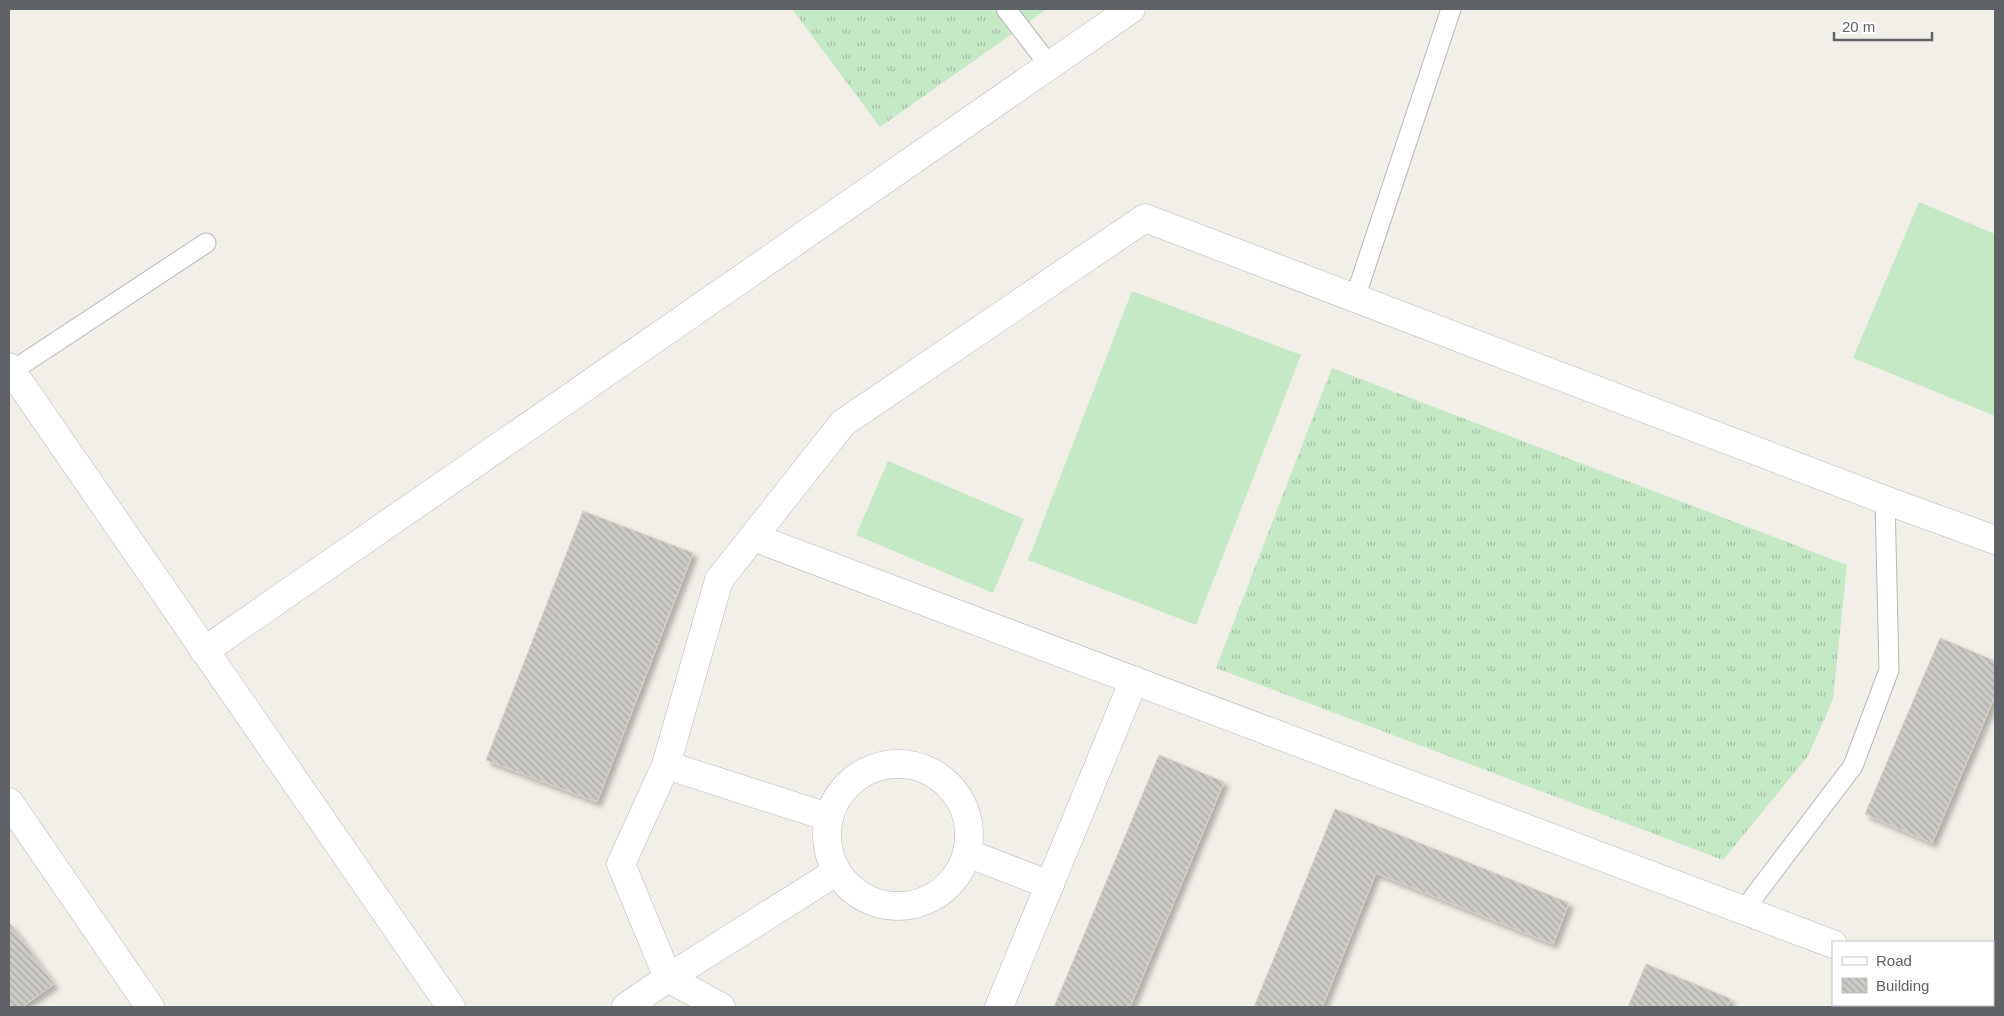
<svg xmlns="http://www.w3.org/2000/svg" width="2004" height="1016" font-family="Helvetica,sans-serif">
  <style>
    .grass { fill: url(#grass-tufts) }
    .garden { fill: #c5e8c5 }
    .building { fill: url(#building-back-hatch); stroke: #d6d1c6; filter: url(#shadow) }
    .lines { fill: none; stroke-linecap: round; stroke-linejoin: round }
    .lane-casing { stroke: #b5b8bc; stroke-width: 21 }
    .street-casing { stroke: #b5b8bc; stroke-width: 29 }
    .lane { stroke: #fff; stroke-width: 19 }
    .street { stroke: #fff; stroke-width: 28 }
  </style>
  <defs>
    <pattern id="grass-tufts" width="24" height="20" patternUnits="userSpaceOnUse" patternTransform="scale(1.25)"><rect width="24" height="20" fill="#c5e8c5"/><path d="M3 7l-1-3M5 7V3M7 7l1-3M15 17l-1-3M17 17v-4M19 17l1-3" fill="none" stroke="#a3c0a4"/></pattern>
    <pattern id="building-back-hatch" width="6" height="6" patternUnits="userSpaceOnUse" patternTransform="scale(1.25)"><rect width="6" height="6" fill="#cccac5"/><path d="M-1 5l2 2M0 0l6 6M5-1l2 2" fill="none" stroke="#a9a8a4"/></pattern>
    <filter id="shadow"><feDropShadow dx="4.5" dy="4.5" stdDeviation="2.5" flood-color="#0004"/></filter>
  </defs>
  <rect width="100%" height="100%" fill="#f1efe8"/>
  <g class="grass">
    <path d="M792,9h255l-167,118z"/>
    <path d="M1332,368l515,197 -14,134 -25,57 -85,104 -507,-192z"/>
  </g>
  <g class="garden">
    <path d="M1919,202l76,32v182l-142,-58z"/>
    <path d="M1132,291l169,64 -105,270 -168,-65z"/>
    <path d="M888,461l136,58 -31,74 -137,-58z"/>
  </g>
  <g class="building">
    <path d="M583,511l110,42 -96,249 -111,-42z"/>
    <path d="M1940,638l55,23v35l-63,147 -67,-29z"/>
    <path d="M1159,755l65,27 -94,225h-76z"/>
    <path d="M1335,809l234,94 -16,41 -177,-71 -54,134h-68z"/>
    <path d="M9,922l45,62 -32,23h-13z"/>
    <path d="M1646,964l85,35 -4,8h-99z"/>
  </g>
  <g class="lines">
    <g class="lane-casing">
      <g id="lane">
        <path d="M1006,9l43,56"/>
        <path d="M1355,298l96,-289"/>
        <path d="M12,371l194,-128"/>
        <path d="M1743,911l110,-145 36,-96 -4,-170"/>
      </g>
    </g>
    <g class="street-casing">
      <g id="street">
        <path d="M9,367l442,640"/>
        <path d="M753,537l1080,407"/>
        <path d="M204,651l927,-642"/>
        <circle cx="898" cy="835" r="71"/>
        <path d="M666,765l162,52"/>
        <path d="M9,802l141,205"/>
        <path d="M967,853l83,32"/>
        <path d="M1993,965l2,-6"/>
        <path d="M1993,1005l2,1"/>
        <path d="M626,1007l42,-29 168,-106"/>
        <path d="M721,1007l-53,-29 -47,-114 45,-99 53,-185 124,-157 302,-205 740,282 110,40"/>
        <path d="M999,1007l135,-327"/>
      </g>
    </g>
    <use href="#lane" class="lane"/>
    <use href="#street" class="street"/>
  </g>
  <rect width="2004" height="1016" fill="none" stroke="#5f6368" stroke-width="20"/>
  <rect x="1832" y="941" width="162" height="65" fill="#ffffff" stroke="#bfc1c3"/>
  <rect x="1842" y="957" width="25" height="8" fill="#ffffff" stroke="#bfc1c3"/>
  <text x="1876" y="966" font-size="15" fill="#5f6368">Road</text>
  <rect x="1842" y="978" width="25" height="15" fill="url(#building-back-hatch)" stroke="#bfc1c3"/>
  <text x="1876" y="991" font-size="15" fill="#5f6368">Building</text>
  <path d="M1834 32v8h98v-8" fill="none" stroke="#5f6368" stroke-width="2.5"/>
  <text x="1842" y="32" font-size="15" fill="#5f6368" stroke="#ffffff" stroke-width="4" paint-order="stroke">20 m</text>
</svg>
